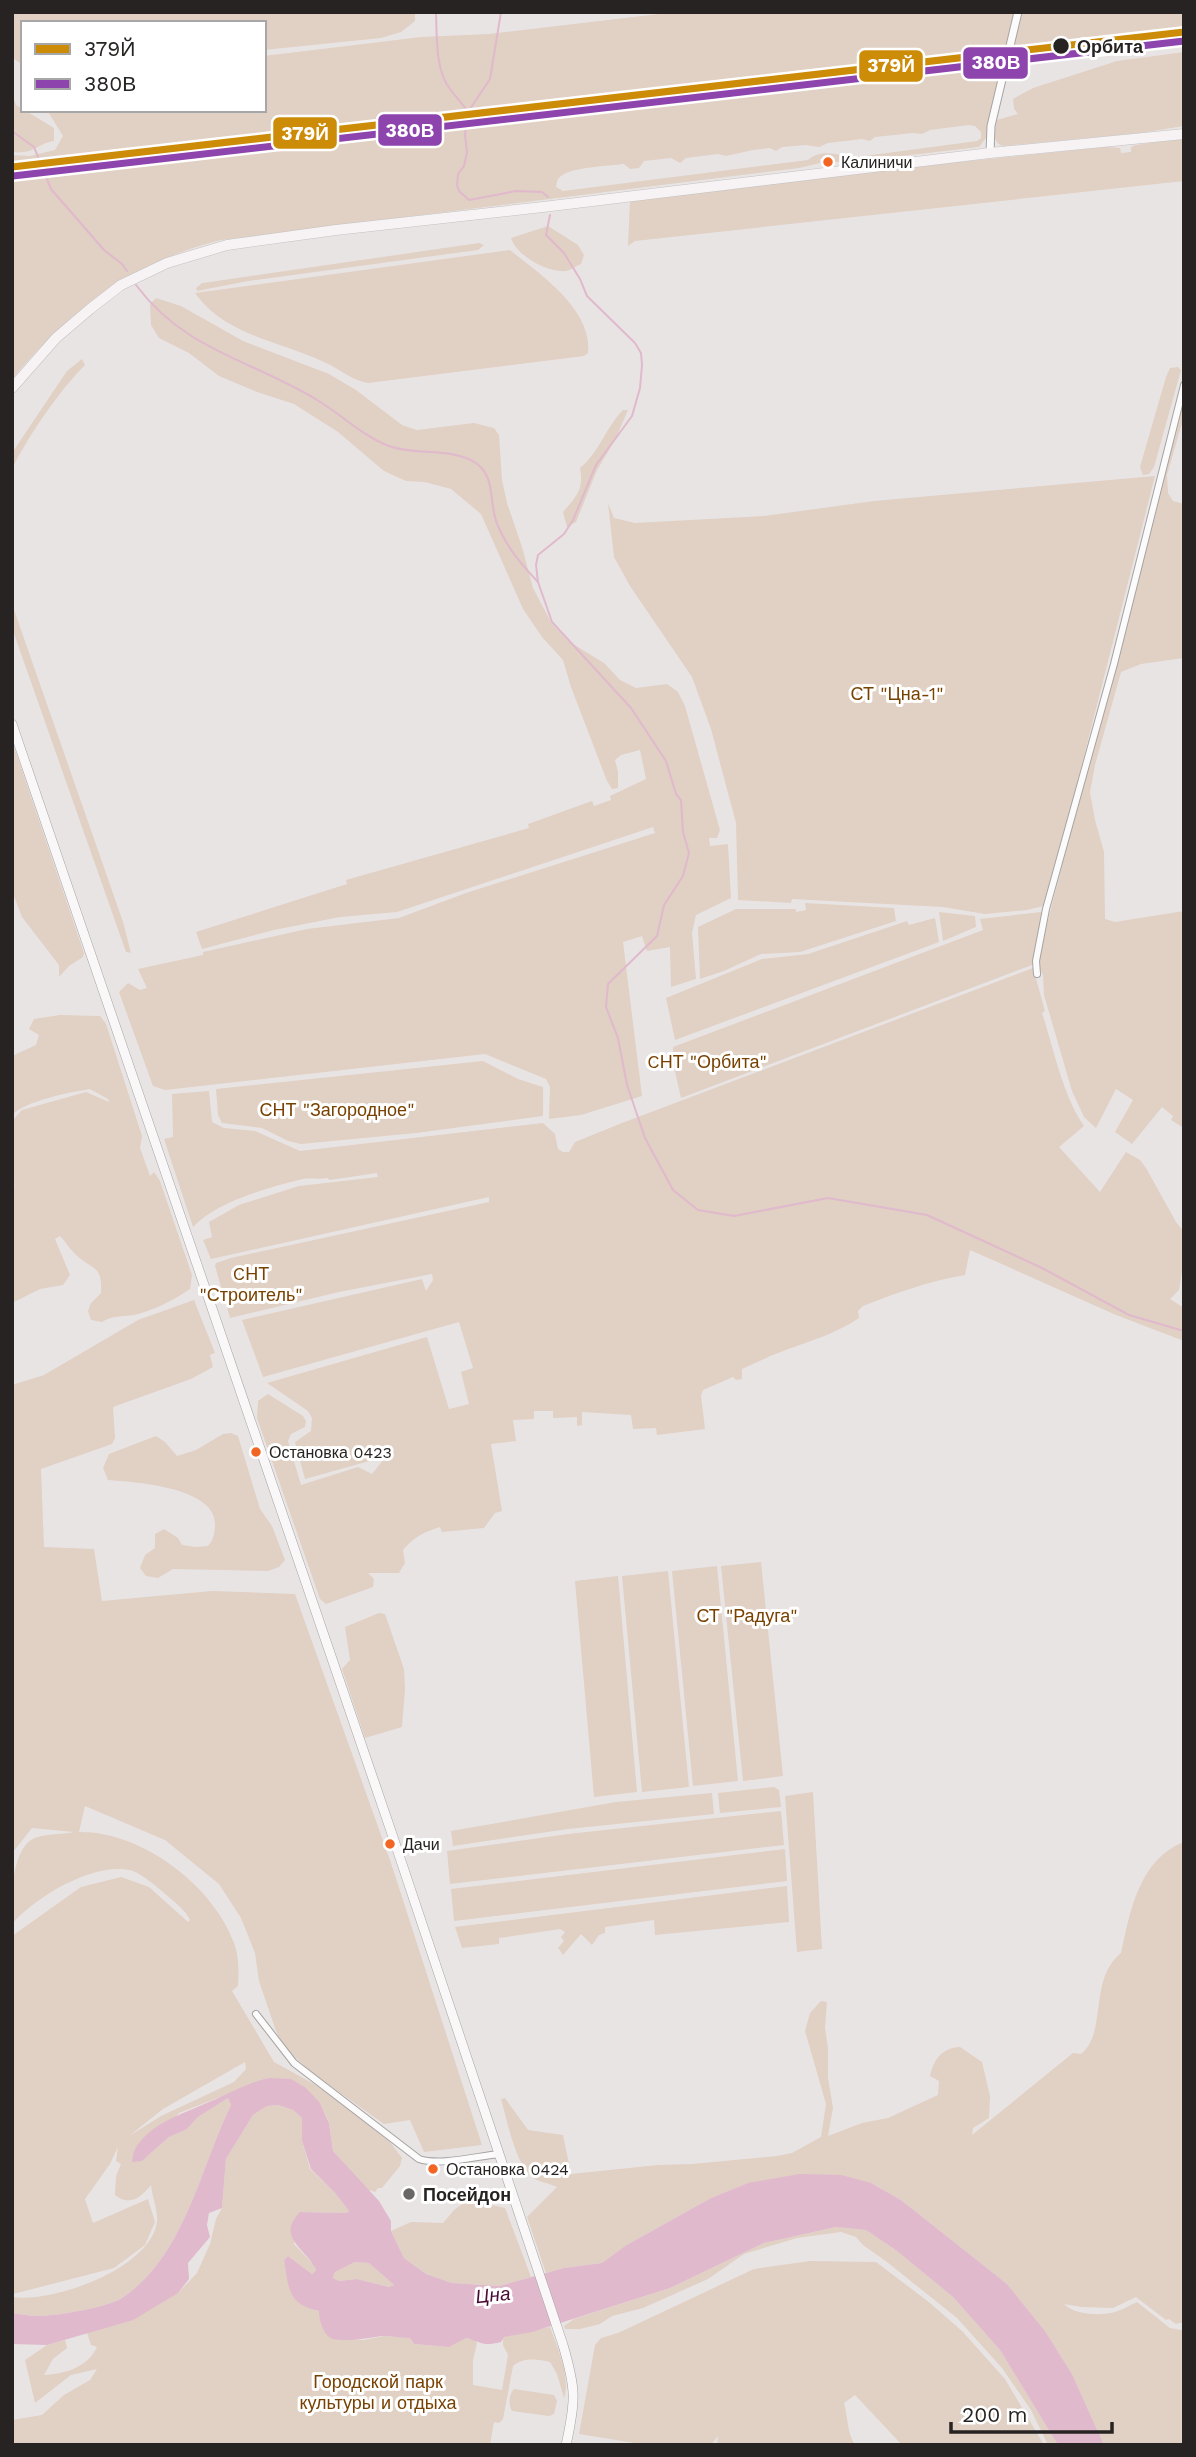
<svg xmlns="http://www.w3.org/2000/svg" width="1196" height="2457" font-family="'Work Sans',sans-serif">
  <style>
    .green { fill: #e1d0c4; fill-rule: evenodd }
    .water { fill: #e0b9cc; fill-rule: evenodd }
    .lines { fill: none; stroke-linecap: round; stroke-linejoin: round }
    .stream { stroke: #e0b9cc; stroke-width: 2 }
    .minor-casing { stroke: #a6a3a3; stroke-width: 8 }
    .tertiary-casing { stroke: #a6a3a3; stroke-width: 9 }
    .secondary-casing { stroke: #a6a3a3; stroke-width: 10 }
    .primary-casing { stroke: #c3c1c1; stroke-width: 11 }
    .minor { stroke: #fcfbfb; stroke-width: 6 }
    .tertiary { stroke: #fcfbfb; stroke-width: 7 }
    .secondary { stroke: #faf7f8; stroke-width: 9 }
    .primary { stroke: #f7f3f4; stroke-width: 10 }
    .rail-1-casing { stroke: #fff; stroke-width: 12 }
    .rail-2-casing { stroke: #fff; stroke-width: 12 }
    .rail-1 { stroke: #cd8c07; stroke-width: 7 }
    .rail-2 { stroke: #8e44ad; stroke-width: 7 }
    .stop-dot { fill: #262322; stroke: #fff; stroke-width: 2.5 }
    .bus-dot { fill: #f26522; stroke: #fff; stroke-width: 2.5 }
    .poi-dot { fill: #6a6766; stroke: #fff; stroke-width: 2.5 }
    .labels { text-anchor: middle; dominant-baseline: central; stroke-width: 6; stroke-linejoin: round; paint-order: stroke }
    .bus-label { font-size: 16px; fill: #262322; stroke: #fff; text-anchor: start }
    .stop-label { font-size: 18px; font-weight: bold; fill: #262322; stroke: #fff; text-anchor: start }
    .park-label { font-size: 18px; fill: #794100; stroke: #fff }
    .poi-label { font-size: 18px; font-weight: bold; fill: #262322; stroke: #fff; text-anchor: start }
    .water-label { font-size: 19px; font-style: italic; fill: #490b33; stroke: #fff }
    .line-badge { stroke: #fff; stroke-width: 2.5 }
    .badge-label { font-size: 19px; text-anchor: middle; font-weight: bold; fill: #fff }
  </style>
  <rect width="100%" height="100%" fill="#e9e4e4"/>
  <g class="green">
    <path d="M12,12h403v9l-14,11 -20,6 -117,12v-27h-241v42l-9,-6 -2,-6z"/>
    <path d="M676,12h338l-9,39 -993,112v-8l18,1 25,-6 8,-14 -16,-26h217v-54l157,-19 68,-3z"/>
    <path d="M1020,12h164v15l-172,20z"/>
    <path d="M1184,52v74l-44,7 -137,13c-12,-4 -8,-16 -6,-26l21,-6 -4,-5 -1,-10 20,-11 84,-27z"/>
    <path d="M1004,54l-18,84 -7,9 -136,16 -12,-2 -1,-3 -10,1v4l-21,5 -578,72c-91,23 -149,68 -209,139v-211zM969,125l6,1 6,6v6l-4,3 -120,16c-17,0 -34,-10 -49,3l-245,31 -7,-4c1,-5 1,-8 5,-11 11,-9 48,-10 63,-12l6,5 9,-1 5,-7 27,-3 9,5 6,-5 32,-4 8,2 27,-6 17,-2 6,3 6,-4 24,-2 13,2 9,-4 34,-4 8,2 5,-4 38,-4 9,1 8,-4z"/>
    <path d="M12,93l4,12 38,23v13c-16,2 -20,14 -42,11z"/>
    <path d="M1184,138v43l-549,60 -7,5 2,-46 233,-28 243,-25 14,1 1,5 10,-1v-5l5,-2z"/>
    <path d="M548,226l30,19 6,10 -3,9c-5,2 -10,6 -15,7 -19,2 -50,-16 -55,-33z"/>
    <path d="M479,243l5,2 -6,5 -230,31 -51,10 -1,-3 6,-5 8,-1z"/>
    <path d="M510,250c30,24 83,60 78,103l-4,3 -216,27c-17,-3 -28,-14 -44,-21 -44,-21 -98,-26 -129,-69z"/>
    <path d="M156,298l25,8 62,35 86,33 27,16 46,35 15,5 57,-7 20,5 5,7 3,45 5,23 15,44 11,41 19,36 16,17 36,22 16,17 16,8 31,-4 11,8 7,14 35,124 -3,8h-8l1,8 18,-2 3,54 -35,17 -4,18 4,46 -25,8 -1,-40 -23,4 -5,-15 -19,6 19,154 -61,19 -32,4 1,-32 -4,-8 -61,-25 -320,36 -12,-4 -34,-94 9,-9 12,7 7,-2 -9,-19 65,-14v-3l104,-23 92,-11 67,-25 189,-60 -2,-6 -256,85 -57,5 -66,13 -72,19 -6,-17 151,-48 -1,-4 183,-52 -1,-4 64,-23 2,5 17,-6 -1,-4 36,-17 -6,-29 -19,5 -6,5 3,12v16l-6,1 -5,-8 -36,-94 -8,-27 -21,-23 -19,-28 -42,-95 -30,-25 -26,-7 -19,-1 -22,-10 -46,-39 -44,-28 -37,-12 -38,-16 -30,-23 -30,-15 -8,-13 -1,-21z"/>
    <path d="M82,359l3,6c-26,26 -57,71 -73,104l2,-19 53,-79z"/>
    <path d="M1178,367l3,3 -27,97 -5,7 -6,1 -3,-8 26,-90 4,-9z"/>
    <path d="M1184,394v22l-17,59 1,18 5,8 11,3v154l-43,6 -20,8 -26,93 -5,27 5,28 9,32 1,67 10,3 69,-11v217l-13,-8 2,-4 -11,-9 -30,37 -17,-12 18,-32 -17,-11 -20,39 -12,-11 -12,-26 -28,-96 -1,-20 -6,-12z"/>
    <path d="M623,410h5l-13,30 -18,30 -21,52 -9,5 -4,-15c14,-16 21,-23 17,-44 19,-15 26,-41 43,-58z"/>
    <path d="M1155,476l-107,422 -5,8 -16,4 -42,4 -42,-7 -151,-8 -1,4 -53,-3 -2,-77 -25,-94 -19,-52 -62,-91 -16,-29 -6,-54 6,15 21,5 129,-7 110,-15z"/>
    <path d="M12,604l111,318 8,31 -5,-1 -114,-324z"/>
    <path d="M12,741l72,212 -1,4 -14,9 -10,11v-12l-37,-48 -10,-26z"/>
    <path d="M805,903l89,5 2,13 -96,31 -39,2 -37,17 -24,8 -2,-52 38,-18h60v3l10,-2z"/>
    <path d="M939,912l36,4 1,11 -33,14z"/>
    <path d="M1041,912l2,1 -11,52 -351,133 -8,-35v-16l310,-117 -3,-11z"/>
    <path d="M935,918l4,24 -264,98 -9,-42 96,-39 46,-5 99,-33 2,4z"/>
    <path d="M1033,968l12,43 -3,2c12,36 20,81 42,113l-25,21 41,45 26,-40 14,8 6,8 30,54 8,10v27l-5,31 -9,9 14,9v33l-68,-26 -146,-65 -5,25c-36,6 -69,18 -102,31l-5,5 1,7c-25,17 -53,24 -81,35 -13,5 -24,11 -36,16v10l-6,1 -3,-3 -30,13 -2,6 4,33 -48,6 -1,-7 -23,1 -2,-14 -49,-3v13l-5,1v-9l-24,1v-7h-19v8l-21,1 3,21 -25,3 11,67 -7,2 -11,15 -42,4 -2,-5c-16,5 -26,10 -37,23l2,13 -6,10h-31l6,6 -1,8 -47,17 -6,-5 -63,-181 1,-17 10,-7 35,22 3,5 -1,6 -14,7 -3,7 13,44 57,-18 14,7 20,-25 -19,11 -68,19 -10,-37 16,-11 1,-13 -4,-7 -41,-28 160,-46 22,72 20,-5 -8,-32 12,-4 -14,-46 -196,55 -21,-57 180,-41 4,12 7,-11 -1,-6 -93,18 -109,26 -15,-52 1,-3 15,-5 258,-56v-5l-278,62 -8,-19 9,-3 -3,-15 30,-17 60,-19 79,-9 -1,-4 -47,7 -3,-2c-9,2 -19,-1 -28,2 -32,8 -83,22 -106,47l-29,-88 9,-2 -1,-43 37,-3 3,31 12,6 31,3 45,20 243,-28 12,11 3,15 5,3h6l6,-10 47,-19z"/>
    <path d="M60,1015l40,1 6,8 36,112 -2,12 10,28 4,-4 6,9 32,94 -2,14c-16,11 -38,22 -56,26 -13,2 -21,0 -32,7l-11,-2 -3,-9 3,-8 10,-10c2,-29 -10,-23 -26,-39 -6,-6 -10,-13 -15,-18l-5,3 15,36 -7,10 -23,4 -28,14v-116l3,-3 -3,-3v-60l10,-11 64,-18 23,10 -1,-3 -18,-10c-19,3 -65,12 -78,26v-59l24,-11 3,-10 -10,-6 5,-10z"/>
    <path d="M483,1061l35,18 25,8v29l-127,17 -115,11 -13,-3 -26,-13 -40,-5 -4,-8 -2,-26z"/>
    <path d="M194,1300l21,53 -5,2 3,12 -22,12 -78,28 2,31 -3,6 -71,25 3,78 50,2 8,52 110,-10 83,3 96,269 91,282 -58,7 -14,-32 -26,4 -72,-51 -28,-26 -8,-16 -17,-50 -4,-28 -14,-35 -22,-34 -54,-44 -80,-34 -6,26c62,-1 134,53 155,111 5,13 5,29 4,43l-6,5 42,71 40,22 34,24 42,34 12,16 -2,8 -18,22h-4l-3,4 -9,-3 -33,-38 -4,-29 -9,-19 -51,-25 -90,35 -37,48 27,-24 18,-8 11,-12 30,-19 3,7c-31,63 -46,151 -109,193 -13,9 -66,18 -83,18 -9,0 -18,-2 -27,-3v-16c41,6 138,-28 145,-75 1,-11 -5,-26 -6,-37 -10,12 -21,22 -36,10l1,-19 5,-12 -5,-3 2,-14 -8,17 -25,35 8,24 55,-24 7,23 -10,23 -31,23 -101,26 -1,-358 69,-49 40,-10 28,10 39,35 2,-2c-5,-11 -17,-19 -26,-27 -8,-7 -21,-18 -31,-22 -37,-11 -98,26 -121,53 0,-23 -2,-69 19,-84 11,-7 30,-5 43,-8l-42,-4 -19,24 -1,8v-475l32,-10 94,-55zM245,2062l1,7 -12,13 -73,34 -32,20 34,-27z"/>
    <path d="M231,1433l7,3 22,73 12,17 13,34 -6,7 -11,4 -95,-2 -15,9 -12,-2 -6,-8 5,-13 10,-7v-14l9,-5 14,9 4,7 14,2 12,-1c6,-7 6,-11 7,-20 3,-39 -81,-44 -107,-46l-5,-12 6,-14 47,-18 9,6 12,14 19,-6 27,-16z"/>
    <path d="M761,1562l22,214 -40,5 -22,-215z"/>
    <path d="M717,1566l21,215 -45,5 -21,-215z"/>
    <path d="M668,1571l21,216 -47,5 -20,-216z"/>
    <path d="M618,1576l19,216 -43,5 -19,-216z"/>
    <path d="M379,1613l6,1 19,55 1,20 -3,38 -37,11 -23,-69 8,-9 -5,-33z"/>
    <path d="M774,1787l5,3 2,17 -61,6 -2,-20z"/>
    <path d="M813,1792l9,157 -25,3 -12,-156z"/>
    <path d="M712,1793l2,21 -146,15 -115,17 -2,-15 165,-29z"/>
    <path d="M781,1811l3,34 -334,39 -3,-33 121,-17z"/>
    <path d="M1184,1842v480l-8,2 -7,-5 -3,1 -30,-23 -23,11 -31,-1 -18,-3c11,11 35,12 51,8 7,-2 15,-7 22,-10l33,26 11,2 3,-2v117h-80l-32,-71 -27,-43 -38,-47 -106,-84 -30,-17h-123l-37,15 -86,48 -23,17 -38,5 -18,5 -19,-56 30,-30c-8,-4 -20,-5 -26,-11 -16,-14 -24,-56 -30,-77l4,-1 23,32 35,5 8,39 87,-9 34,-1 85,-8 15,-3 29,-16 5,-33 -21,-73 5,-18 11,-12 6,1 -2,26 3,20v30l5,30 -5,28 34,-13 26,-5 50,-23 1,-14 -9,-5c4,-17 12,-28 30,-29l22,15 8,34 -1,22 -16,10 -1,7 101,-82 8,1c27,-22 7,-75 40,-101 9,-41 18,-94 63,-111z"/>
    <path d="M785,1849l2,32 -333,40 -3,-32z"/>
    <path d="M787,1886l2,36 -134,13 -1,-15 -49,7v6l-6,2 -7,10 -11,-11 -18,21 -5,-7 6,-7 -3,-4 4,-5 -5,-3 -61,9v6l-37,4 -7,-21z"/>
    <path d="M278,2105l15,5 9,8v23l8,28 25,24 14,18 -3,2 -46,-1 -6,32 19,20 3,6 -4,4 -24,-18 -4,4 3,14 24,35 8,2 15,28 30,1 20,-4 26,2 4,6 35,3 16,-9 10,2 2,3 -4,17v25l29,5 6,-35 -5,-10v-8l47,-10c7,19 21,51 14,71l-7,-24 -7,-12c-13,-3 -27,-5 -37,4l-10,53 -4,4 -5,-1 -4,23h-478v-25l30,-5 22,-20 26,-15 7,-11 -26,6 -36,28 -10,-43 22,-15 18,-5 2,8 -14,11 -9,16c21,-1 44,-8 53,-28l-6,-2 -4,-12 91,-40 19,-20 13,-29 6,-25 6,-11 4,-49 27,-44 14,-9z"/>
    <path d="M468,2200l37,8 26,69 -32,9 -47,-3 -26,-9 -22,-16 -13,-27 20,-9 32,1 11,-13z"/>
    <path d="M836,2227l30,3 31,21 56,46 47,53 58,95h-10l-17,-35 -29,-42 -45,-50 -70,-56 -24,-17 -7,-8 -15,-5 -44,6 -53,16 -36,25 -65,29 -31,8 -12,8 -20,5h-15l-1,-3 10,-7 96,-31 94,-45z"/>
    <path d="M810,2261l66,1 54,41 32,28 43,48 39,66h-142l-47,-50 -11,8c4,14 3,30 11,42h-138l1,-9 -7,9h-64l-68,-11 16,-89 6,-7 17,-5 136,-64z"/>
    <path d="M355,2262l14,1 25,22 -5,2 -32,-8 -18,2 -6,-3 2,-6z"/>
    <path d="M514,2389l40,6 3,6 -3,13 -5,2 -37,-5c-4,-6 -3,-17 2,-22z"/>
  </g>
  <path class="water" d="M269,2078l22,1 15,9 14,15 9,20 4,28 46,50 12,20v10l13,27 22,16 26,9 47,3 65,-18 38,-5 23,-17 86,-48 37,-15 52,-9 41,1 30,8 30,17 106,84 38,47 27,43 32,71h-46l-58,-95 -47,-53 -56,-46 -31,-21 -30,-3 -72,16 -94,45 -138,44 -28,5 -3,5c-19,5 -19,0 -35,-4l-17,9 -35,-3 -4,-6c-9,0 -19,-2 -28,-2 -13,2 -35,6 -49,3 -10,-3 -14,-20 -14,-28 -32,-7 -30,-23 -35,-51l4,-4 24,18 4,-4c-9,-21 -41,-32 -16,-58l46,1 3,-2 -14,-18 -24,-24 -9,-28v-23l-9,-8 -15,-5 -11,1 -14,9 -27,44 -4,49 -13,5 -2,12 3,12 -22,26 1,16 -11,14 -45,27 -86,25 -35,-1v-31c9,1 18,3 27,3 17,0 70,-9 83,-18 63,-42 78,-130 109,-193l-3,-7 -30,19 -11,12 -18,8 -27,24 -10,1c1,-8 2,-14 8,-20 15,-19 41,-28 62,-37 23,-9 42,-21 67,-27zM355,2262l14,1 25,22 -5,2 -32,-8 -18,2 -6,-3 2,-6z"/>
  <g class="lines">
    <g class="stream">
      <path d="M436,12c1,24 -1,58 14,77 6,8 12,15 18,22"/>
      <path d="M501,12l-11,67 -22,33 -3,23 2,17 -3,14 -6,8 -1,11 2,6 10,9 47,-9 26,1 6,5"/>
      <path d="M12,131l22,16 17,42 53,61 18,14 5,7"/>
      <path d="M550,215l-4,20 18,18 16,26 7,17 48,47 6,10 1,12 -2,23 -8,28 -36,49 -23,55 -9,14 -26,21 -2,10 2,17 14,40 79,86 35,53 10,33 5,6 2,32 6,21 -6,23 -19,29 -7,31 -49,48 -2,23 12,31 9,47 18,53 28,52 25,20 36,6 94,-18 99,17 115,53 87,47 55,16"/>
      <path d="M136,285c49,66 116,75 181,115 24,14 45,36 72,46 27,10 63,1 87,17 21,15 12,42 22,63 9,22 24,39 40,56"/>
    </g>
    <g class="minor-casing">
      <g id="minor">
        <path d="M1037,974l-1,-13 10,-52 68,-245 70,-279"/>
        <path d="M256,2014l38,49 125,96c21,7 58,-3 81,-5"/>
      </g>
    </g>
    <g class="tertiary-casing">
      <path id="tertiary" d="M990,153l1,-27 27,-114"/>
    </g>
    <g class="secondary-casing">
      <path id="secondary" d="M12,724l381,1113 170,508c13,44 13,55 3,100"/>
    </g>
    <g class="primary-casing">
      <path id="primary" d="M12,388l44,-50 34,-29 31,-24 46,-22 60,-18 109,-15 207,-23 447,-54 194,-19"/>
    </g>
    <use href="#minor" class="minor"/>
    <use href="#tertiary" class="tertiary"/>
    <use href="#secondary" class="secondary"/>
    <use href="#primary" class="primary"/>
    <g class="rail-1-casing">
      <path id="rail-1" d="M12,167l1172,-135"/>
    </g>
    <g class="rail-2-casing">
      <path id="rail-2" d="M13,176l1171,-135"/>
    </g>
    <use href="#rail-1" class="rail-1"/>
    <use href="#rail-2" class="rail-2"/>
  </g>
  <circle class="stop-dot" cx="1061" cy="46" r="9"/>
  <g class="bus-dot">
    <circle cx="828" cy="162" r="6"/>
    <circle cx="256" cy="1452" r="6"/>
    <circle cx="390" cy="1844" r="6"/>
    <circle cx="433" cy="2169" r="6"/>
  </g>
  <circle class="poi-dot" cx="409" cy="2194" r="7"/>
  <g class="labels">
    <g class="bus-label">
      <text x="841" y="162">Калиничи</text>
      <text x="269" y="1452">Остановка 0423</text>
      <text x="403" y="1844">Дачи</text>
      <text x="446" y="2169">Остановка 0424</text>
    </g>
    <g class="stop-label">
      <text x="1077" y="46">Орбита</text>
    </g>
    <g class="park-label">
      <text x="897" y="693">СТ "Цна-1"</text>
      <text x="707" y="1061">CНТ "Орбита"</text>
      <text x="337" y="1109">СНТ "Загородное"</text>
      <text x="251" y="1273">CНТ<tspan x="251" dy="21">"Строитель"</tspan></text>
      <text x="747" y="1615">СТ "Радуга"</text>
      <text x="378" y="2381">Городской парк<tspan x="378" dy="21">культуры и отдыха</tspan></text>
    </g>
    <g class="poi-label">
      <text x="423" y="2194">Посейдон</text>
    </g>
    <g class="water-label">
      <text transform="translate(493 2295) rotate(-6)">Цна</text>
    </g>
  </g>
  <g class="line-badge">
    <rect x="962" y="46" width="67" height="34" rx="7" fill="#8e44ad"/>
    <rect x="858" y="49" width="66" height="34" rx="7" fill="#cd8c07"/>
    <rect x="377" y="113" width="66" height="34" rx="7" fill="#8e44ad"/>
    <rect x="272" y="116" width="66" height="34" rx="7" fill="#cd8c07"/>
  </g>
  <g class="badge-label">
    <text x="996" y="69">380В</text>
    <text x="891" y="72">379Й</text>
    <text x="410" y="137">380В</text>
    <text x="305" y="140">379Й</text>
  </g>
  <rect width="1196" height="2457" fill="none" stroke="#262322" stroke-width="28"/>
  <rect x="21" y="21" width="245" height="91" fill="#ffffff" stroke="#a8a7a7" stroke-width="2"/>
  <rect x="35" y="44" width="35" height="10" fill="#cd8c07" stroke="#a8a7a7" stroke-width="2"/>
  <text x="84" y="56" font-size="21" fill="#262322">379Й</text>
  <rect x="35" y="79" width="35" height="10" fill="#8e44ad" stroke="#a8a7a7" stroke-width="2"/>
  <text x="84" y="91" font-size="21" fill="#262322">380В</text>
  <path d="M951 2422v10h161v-10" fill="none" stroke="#262322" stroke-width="3.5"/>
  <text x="962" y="2422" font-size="21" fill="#262322" stroke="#ffffff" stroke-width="5" paint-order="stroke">200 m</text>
</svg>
